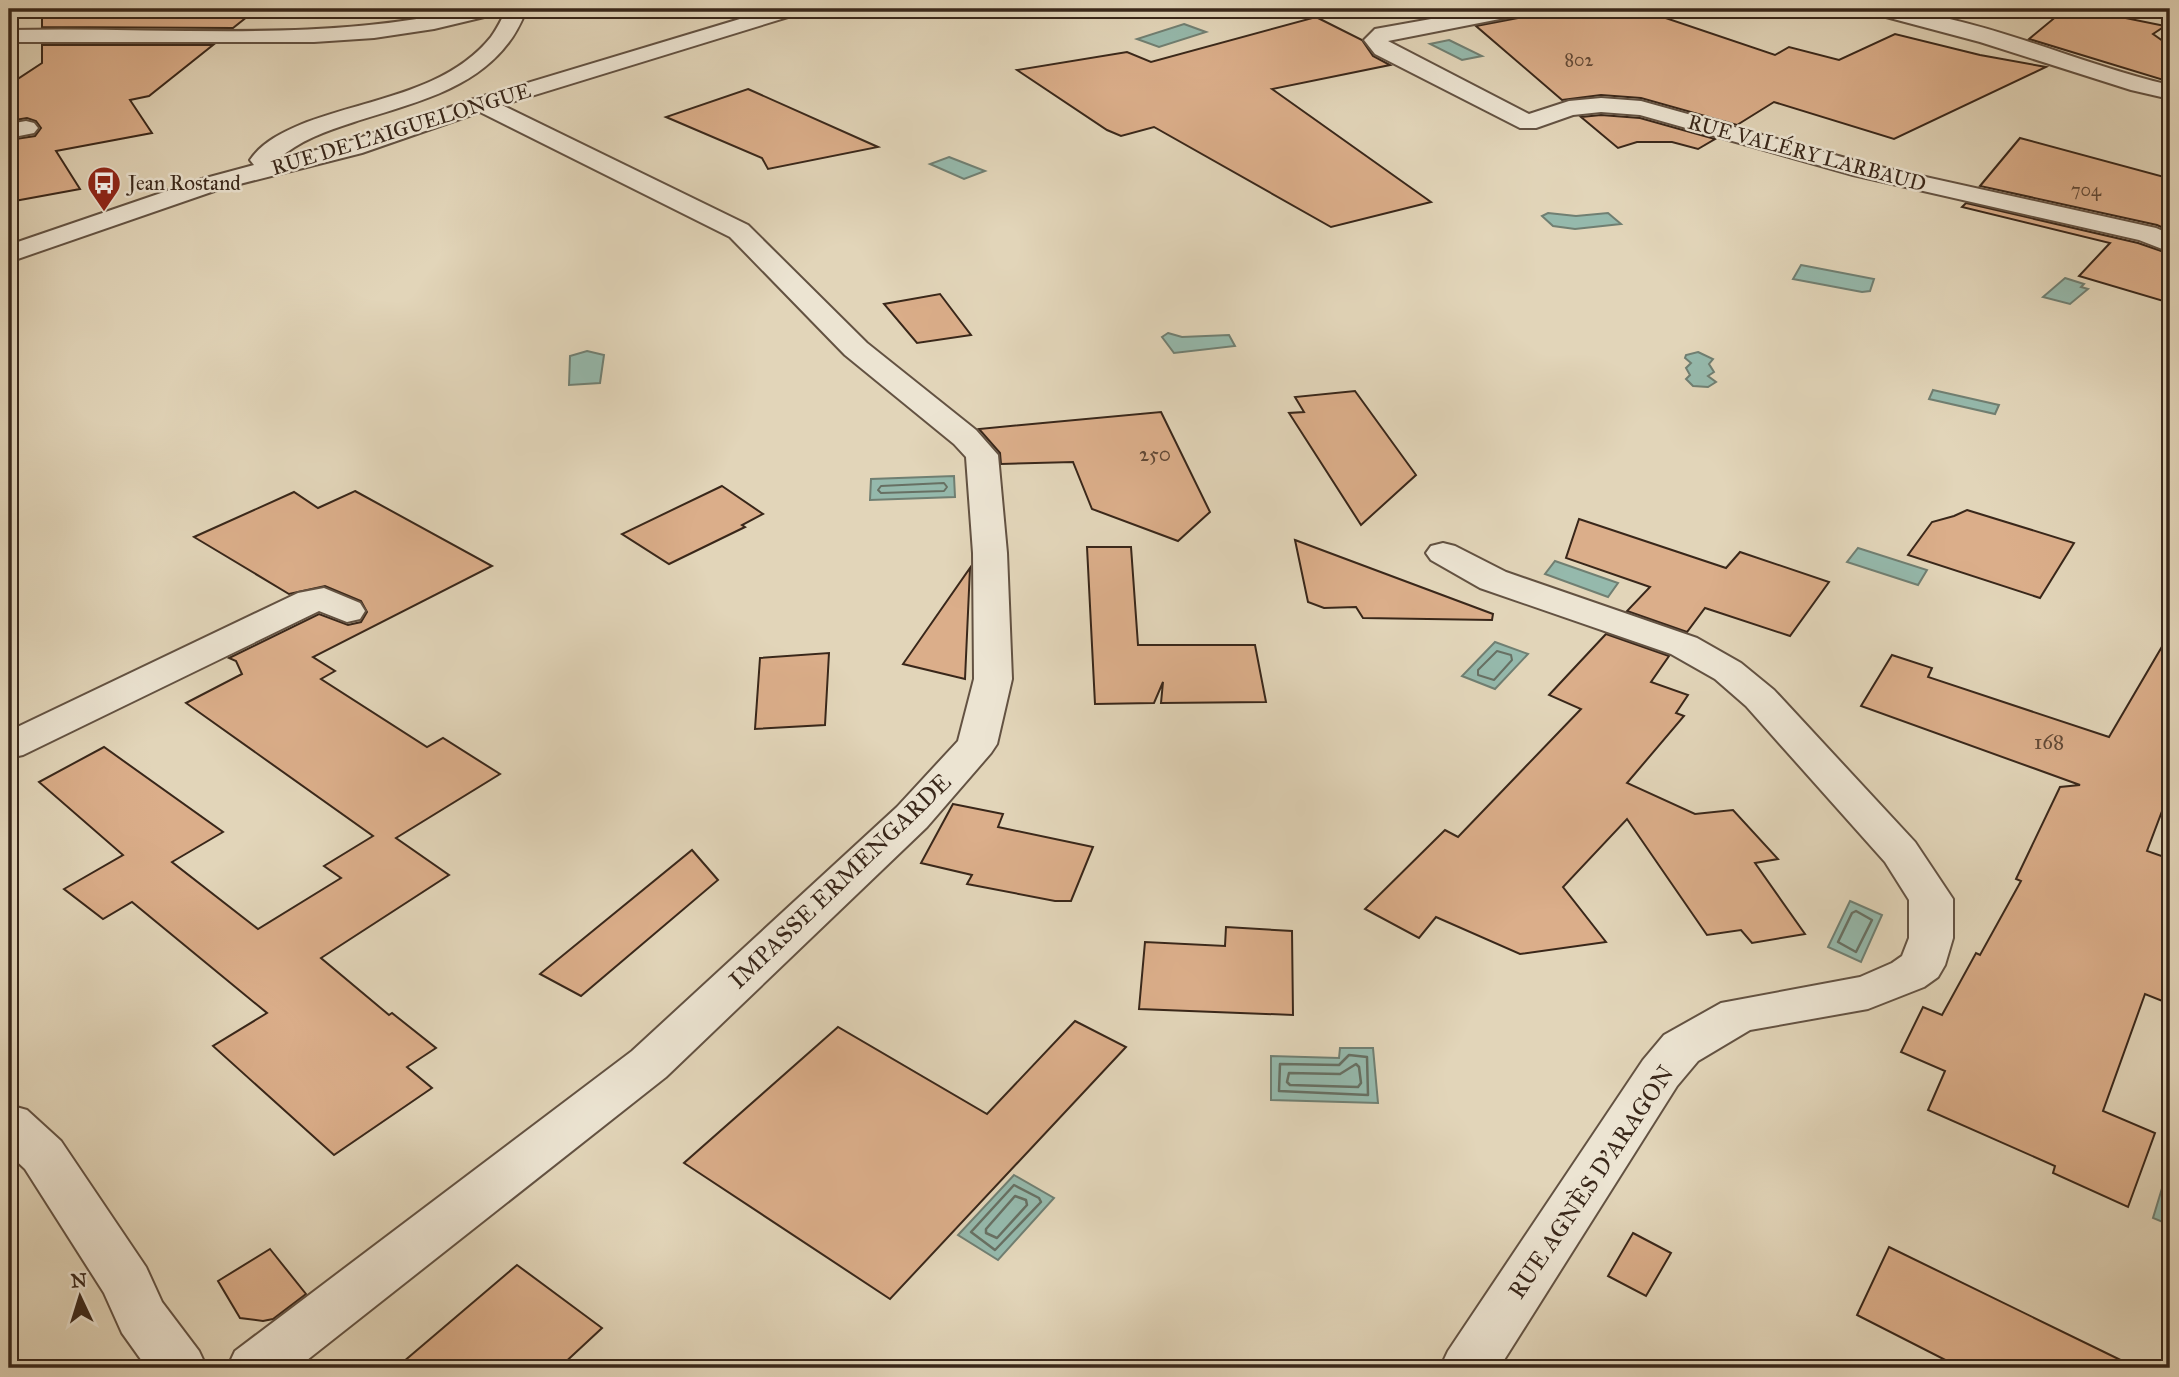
<svg xmlns="http://www.w3.org/2000/svg" width="2179" height="1377" font-family="'IM FELL Great Primer',serif">
  <style>
    .water { fill: #95b9ac; stroke: #707f72; stroke-width: 2 }
    .lines { fill: none; stroke-linecap: round; stroke-linejoin: round }
    .shore-far1 { stroke: #677063; stroke-width: 2 }
    .shore { stroke: #677063; stroke-width: 2.5 }
    .building { fill: #dbae8a; stroke: #39271a; stroke-width: 2 }
    .minor-casing { stroke: #635242; stroke-width: 4 }
    .minor { fill: #ece4d2; fill-rule: evenodd }
    .labels { text-anchor: middle; dominant-baseline: central; stroke-width: 5; stroke-linejoin: round; paint-order: stroke }
    .far-number-label { font-size: 18px; fill: #624936 }
    .far-street-label { font-size: 21px; fill: #39271a; stroke: #ece4d2 }
    .far-poi-label { font-size: 21px; fill: #39271a; stroke: #ece4d2; text-anchor: start }
    .number-label { font-size: 21px; fill: #624936 }
    .street-label { font-size: 24px; fill: #39271a; stroke: #ece4d2 }
  </style>
  <rect width="100%" height="100%" fill="#e2d5b9"/>
  <filter id="stains"><feTurbulence type="fractalNoise" baseFrequency=".00286" numOctaves="4"/><feColorMatrix values="0 0 0 0 .2 0 0 0 0 .09 0 0 0 0 .02 0 0 0 .5 -.17"/></filter>
  <radialGradient id="worn" r=".72"><stop offset=".6" stop-color="#630" stop-opacity="0"/><stop offset="1" stop-color="#630" stop-opacity=".3"/></radialGradient>
  <g class="water">
    <path d="M1184,24l22,8 -47,15 -22,-8z"/>
    <path d="M1449,40l33,16 -20,4 -32,-16z"/>
    <path d="M949,157l36,14 -21,8 -34,-15z"/>
    <path d="M1548,213l28,3 32,-3 13,11 -46,5 -22,-3 -11,-10z"/>
    <path d="M1801,265l73,14 -4,12 -8,1 -69,-13z"/>
    <path d="M2065,278l19,6 -3,3 7,2 -18,15 -27,-7z"/>
    <path d="M1168,333l14,4 47,-2 6,11 -61,7 -12,-16z"/>
    <path d="M587,351l17,4 -4,28 -31,2 1,-29z"/>
    <path d="M1698,352l15,7 -4,5 5,8 -6,4 8,6 -8,5 -15,-1 -7,-7 4,-4 -4,-7 5,-5 -6,-5 1,-3z"/>
    <path d="M1933,390l66,15 -4,9 -66,-15z"/>
    <path d="M954,476l1,21 -85,3 1,-21z"/>
    <path d="M1858,548l69,22 -9,15 -71,-23z"/>
    <path d="M1555,561l63,22 -10,14 -63,-23z"/>
    <path d="M1495,642l33,12 -33,35 -33,-13z"/>
    <path d="M1850,901l32,14 -21,47 -33,-15z"/>
    <path d="M1340,1048h33l5,55 -107,-3v-44l68,2z"/>
    <path d="M2170,1162v63l-17,-7z"/>
    <path d="M1014,1175l40,23 -56,62 -40,-25z"/>
  </g>
  <g class="lines">
    <g class="shore-far1">
      <path d="M944,483l3,4 -3,4 -63,2 -3,-3 3,-4z"/>
      <path d="M1497,651l14,4 1,5 -18,20 -16,-5v-5z"/>
    </g>
    <g class="shore">
      <path d="M1856,911l16,9 -16,32 -18,-10 14,-29z"/>
      <path d="M1349,1055l18,2 1,38 -89,-4 1,-27 59,1z"/>
      <path d="M1356,1064l3,3 2,16 -3,4 -68,-2 -3,-3 2,-9 51,1z"/>
      <path d="M1014,1185l25,13 2,4 -46,48 -24,-18z"/>
      <path d="M1015,1196l11,4 1,5 -30,33 -11,-5v-4z"/>
    </g>
  </g>
  <g class="building">
    <path d="M42,9h215l-24,19 -191,-1z"/>
    <path d="M1533,9h106l136,46 14,-8 50,13 56,-26 85,21 66,12 -152,72 -120,-37 -37,23 -96,-27 -40,-3 -39,5 -86,-74 52,-10z"/>
    <path d="M2064,10l26,6 6,-4 69,14 -12,8 17,12v36l-141,-43z"/>
    <path d="M1316,17l46,23 11,16 17,9 -118,24 159,113 -100,25 -177,-100 -33,9 -14,-6 -90,-60 110,-18 24,10z"/>
    <path d="M42,45h171l-64,51 -19,4 22,33 -96,18 24,38 -71,13v-62l26,-4 6,-8 -5,-7 -9,-3 -18,3v-46l4,7 29,-19z"/>
    <path d="M748,89l130,58 -110,22 -6,-11 -96,-41z"/>
    <path d="M1601,115l39,3 75,21 -17,10 -26,-7h-35l-19,6 -37,-31z"/>
    <path d="M2020,138l148,40 -5,6 7,-4v51l-13,-6 -177,-39z"/>
    <path d="M1966,203l172,40 32,11v49l-91,-27 31,-33 -148,-36z"/>
    <path d="M940,294l31,41 -54,8 -33,-39z"/>
    <path d="M1355,391l61,84 -55,50 -72,-112 15,-1 -9,-15z"/>
    <path d="M1161,412l49,100 -32,29 -86,-32 -19,-47 -72,2 -1,-11 -21,-24z"/>
    <path d="M722,486l41,28 -21,11 3,2 -76,37 -47,-30z"/>
    <path d="M355,491l137,75 -179,91 22,14 -14,8 106,68 16,-9 57,36 -104,64 53,37 -128,83 68,57 3,-2 44,35 -29,19 25,21 -98,67 -121,-109 54,-33 -135,-111 -29,17 -39,-30 59,-34 -84,-73 65,-35 119,85 -51,30 86,67 83,-51 -17,-12 49,-30 -187,-133 56,-29 -6,-13 -7,-3 90,-44 29,11 13,-3 6,-10 -6,-11 -36,-15 -36,8 -95,-57 100,-45 24,16z"/>
    <path d="M1967,510l107,33 -34,55 -132,-43 24,-33 22,-6z"/>
    <path d="M1579,519l147,49 14,-16 89,30 -39,54 -85,-28 -18,24 -60,-21 23,-24 -84,-29z"/>
    <path d="M1295,540l198,74 -1,6 -129,-2 -7,-11 -32,1 -16,-6z"/>
    <path d="M1087,547h44l7,98h117l11,57 -105,1 2,-21 -9,21 -59,1z"/>
    <path d="M970,568l-5,111 -62,-15z"/>
    <path d="M2170,633v157l-23,61 23,8v145l-25,-10 -42,117 52,22 -27,74 -75,-34 2,-7 -127,-56 17,-39 -44,-19 22,-45 19,8 34,-62 4,2 41,-74 -5,-2 44,-92 20,-2 -219,-79 31,-51 40,13 -4,9 181,60z"/>
    <path d="M1606,634l63,22 -18,26 37,13 -12,18 8,3 -57,67 68,31 38,-4 45,49 -23,4 50,71 -53,9 -11,-13 -34,5 -80,-116 -64,68 43,55 -86,12 -84,-37 -17,21 -54,-29 80,-79 13,7 123,-128 -32,-14z"/>
    <path d="M829,653l-4,72 -70,4 5,-71z"/>
    <path d="M953,804l50,10 -5,13 95,20 -22,54h-16l-88,-17 5,-9 -51,-12z"/>
    <path d="M692,850l26,30 -137,116 -41,-22z"/>
    <path d="M1226,927l66,4 1,84 -154,-6 6,-67 80,4z"/>
    <path d="M1075,1021l51,26 -236,252 -206,-136 154,-136 149,87z"/>
    <path d="M1633,1233l38,20 -25,43 -38,-20z"/>
    <path d="M1889,1247l248,121h-176l-104,-53z"/>
    <path d="M270,1249l36,45 -33,25 -10,2 -23,-3 -22,-37z"/>
    <path d="M517,1265l85,63 -43,40h-163z"/>
  </g>
  <g class="lines">
    <g class="minor-casing">
      <g id="minor">
        <path d="M468,9h36l-3,4 -67,16 -60,9 -60,4h-305v-12c153,-4 309,14 459,-21z"/>
        <path d="M507,9h20c-5,11 -10,23 -18,33 -36,49 -100,62 -155,80 -28,9 -54,18 -77,38l67,-17 130,-44 299,-90h31l-3,4 -299,92 246,120 119,118 109,87 22,25 9,98 5,126 -15,65 -6,9 -64,74 -261,250 -369,291h-70l8,-17 397,-300 265,-244 61,-66 16,-62 -1,-126 -7,-96 -12,-13 -109,-89 -115,-118 -250,-125 -118,41 -142,36 -211,73v-17l193,-66 52,-14 -4,-5c12,-18 33,-28 52,-36 63,-25 144,-31 189,-87 6,-8 11,-19 16,-28z"/>
        <path d="M1487,9h43l-3,4 -7,2 -132,26 141,73 40,-13 32,-3 40,3 226,63 289,64 14,6v18l-31,-12 -286,-65 -213,-60 -39,-3 -28,3 -37,13h-16l-145,-74 -11,-14 11,-11z"/>
        <path d="M1868,9c100,0 204,54 302,76v14l-39,-9 -151,-48 -109,-29z"/>
        <path d="M26,121l8,2 4,5 -4,5 -25,5v-14z"/>
        <path d="M1443,543l12,3 51,26 191,66 44,25 33,27 141,152 38,57v39l-8,27 -7,12 -14,10 -56,22 -118,21 -52,31 -21,25 -178,282h-59l8,-17 195,-291 21,-25 57,-32 139,-26 32,-14 10,-7 7,-18v-38l-24,-38 -139,-156 -31,-27 -44,-25 -191,-66 -49,-28 -5,-7 5,-7z"/>
        <path d="M324,588l36,15 5,8 -5,8 -13,3 -28,-11 -296,144 -14,3v-27l289,-138z"/>
        <path d="M9,1105l18,5 34,31 85,126 16,35 37,49 8,17h-60l-25,-35 -18,-40 -79,-124 -16,-15z"/>
      </g>
    </g>
    <use href="#minor" class="minor"/>
  </g>
  <defs>
    <g id="bus-pin" transform="scale(1.75)"><path d="M0 17L-7.5 6A9.5 9.5 0 1 1 7.5 6Z" fill="#8f2418" stroke="#ece4d2"/><path d="M-5-6H5V4H4V6H2V4H-2V6H-4V4H-5ZM-3.5-4V0h7V-4ZM-3.5 1.2v1.5H-2V1.2ZM2 1.2v1.5H3.5V1.2Z" fill="#fff"/></g>
  </defs>
  <g fill-rule="evenodd">
    <use href="#bus-pin" x="104" y="183"/>
  </g>
  <g class="labels">
    <g class="far-number-label">
      <text x="1579" y="60">802</text>
      <text x="2086" y="190">704</text>
    </g>
    <g class="far-street-label">
      <text transform="translate(401 129) rotate(-17)">RUE DE L'AIGUELONGUE</text>
      <text transform="translate(1807 153) rotate(15)">RUE VALÉRY LARBAUD</text>
    </g>
    <g class="far-poi-label">
      <text x="128" y="183">Jean Rostand</text>
    </g>
    <g class="number-label">
      <text x="1155" y="454">250</text>
      <text x="2049" y="742">168</text>
    </g>
    <g class="street-label">
      <text transform="translate(840 881) rotate(-44)">IMPASSE ERMENGARDE</text>
      <text transform="translate(1591 1182) rotate(-56)">RUE AGNÈS D'ARAGON</text>
    </g>
  </g>
  <rect width="2179" height="1377" fill="none" stroke="#e2d5b9" stroke-width="35"/>
  <rect x="10" y="10" width="2158" height="1356" fill="none" stroke="#39271a" stroke-width="3.5"/>
  <rect x="18" y="18" width="2144" height="1342" fill="none" stroke="#39271a" stroke-width="2"/>
  <g transform="translate(80 1297) rotate(356)" stroke="#ece4d2" stroke-width="5" paint-order="stroke">
  <path d="M0-5L12 26L0 18L-12 26Z" fill="#39271a"/>
  <text y="-10" font-size="19" font-weight="bold" text-anchor="middle" fill="#39271a">N</text>
  </g>
  <rect width="100%" height="100%" filter="url(#stains)"/>
  <rect width="100%" height="100%" fill="url(#worn)"/>
</svg>
